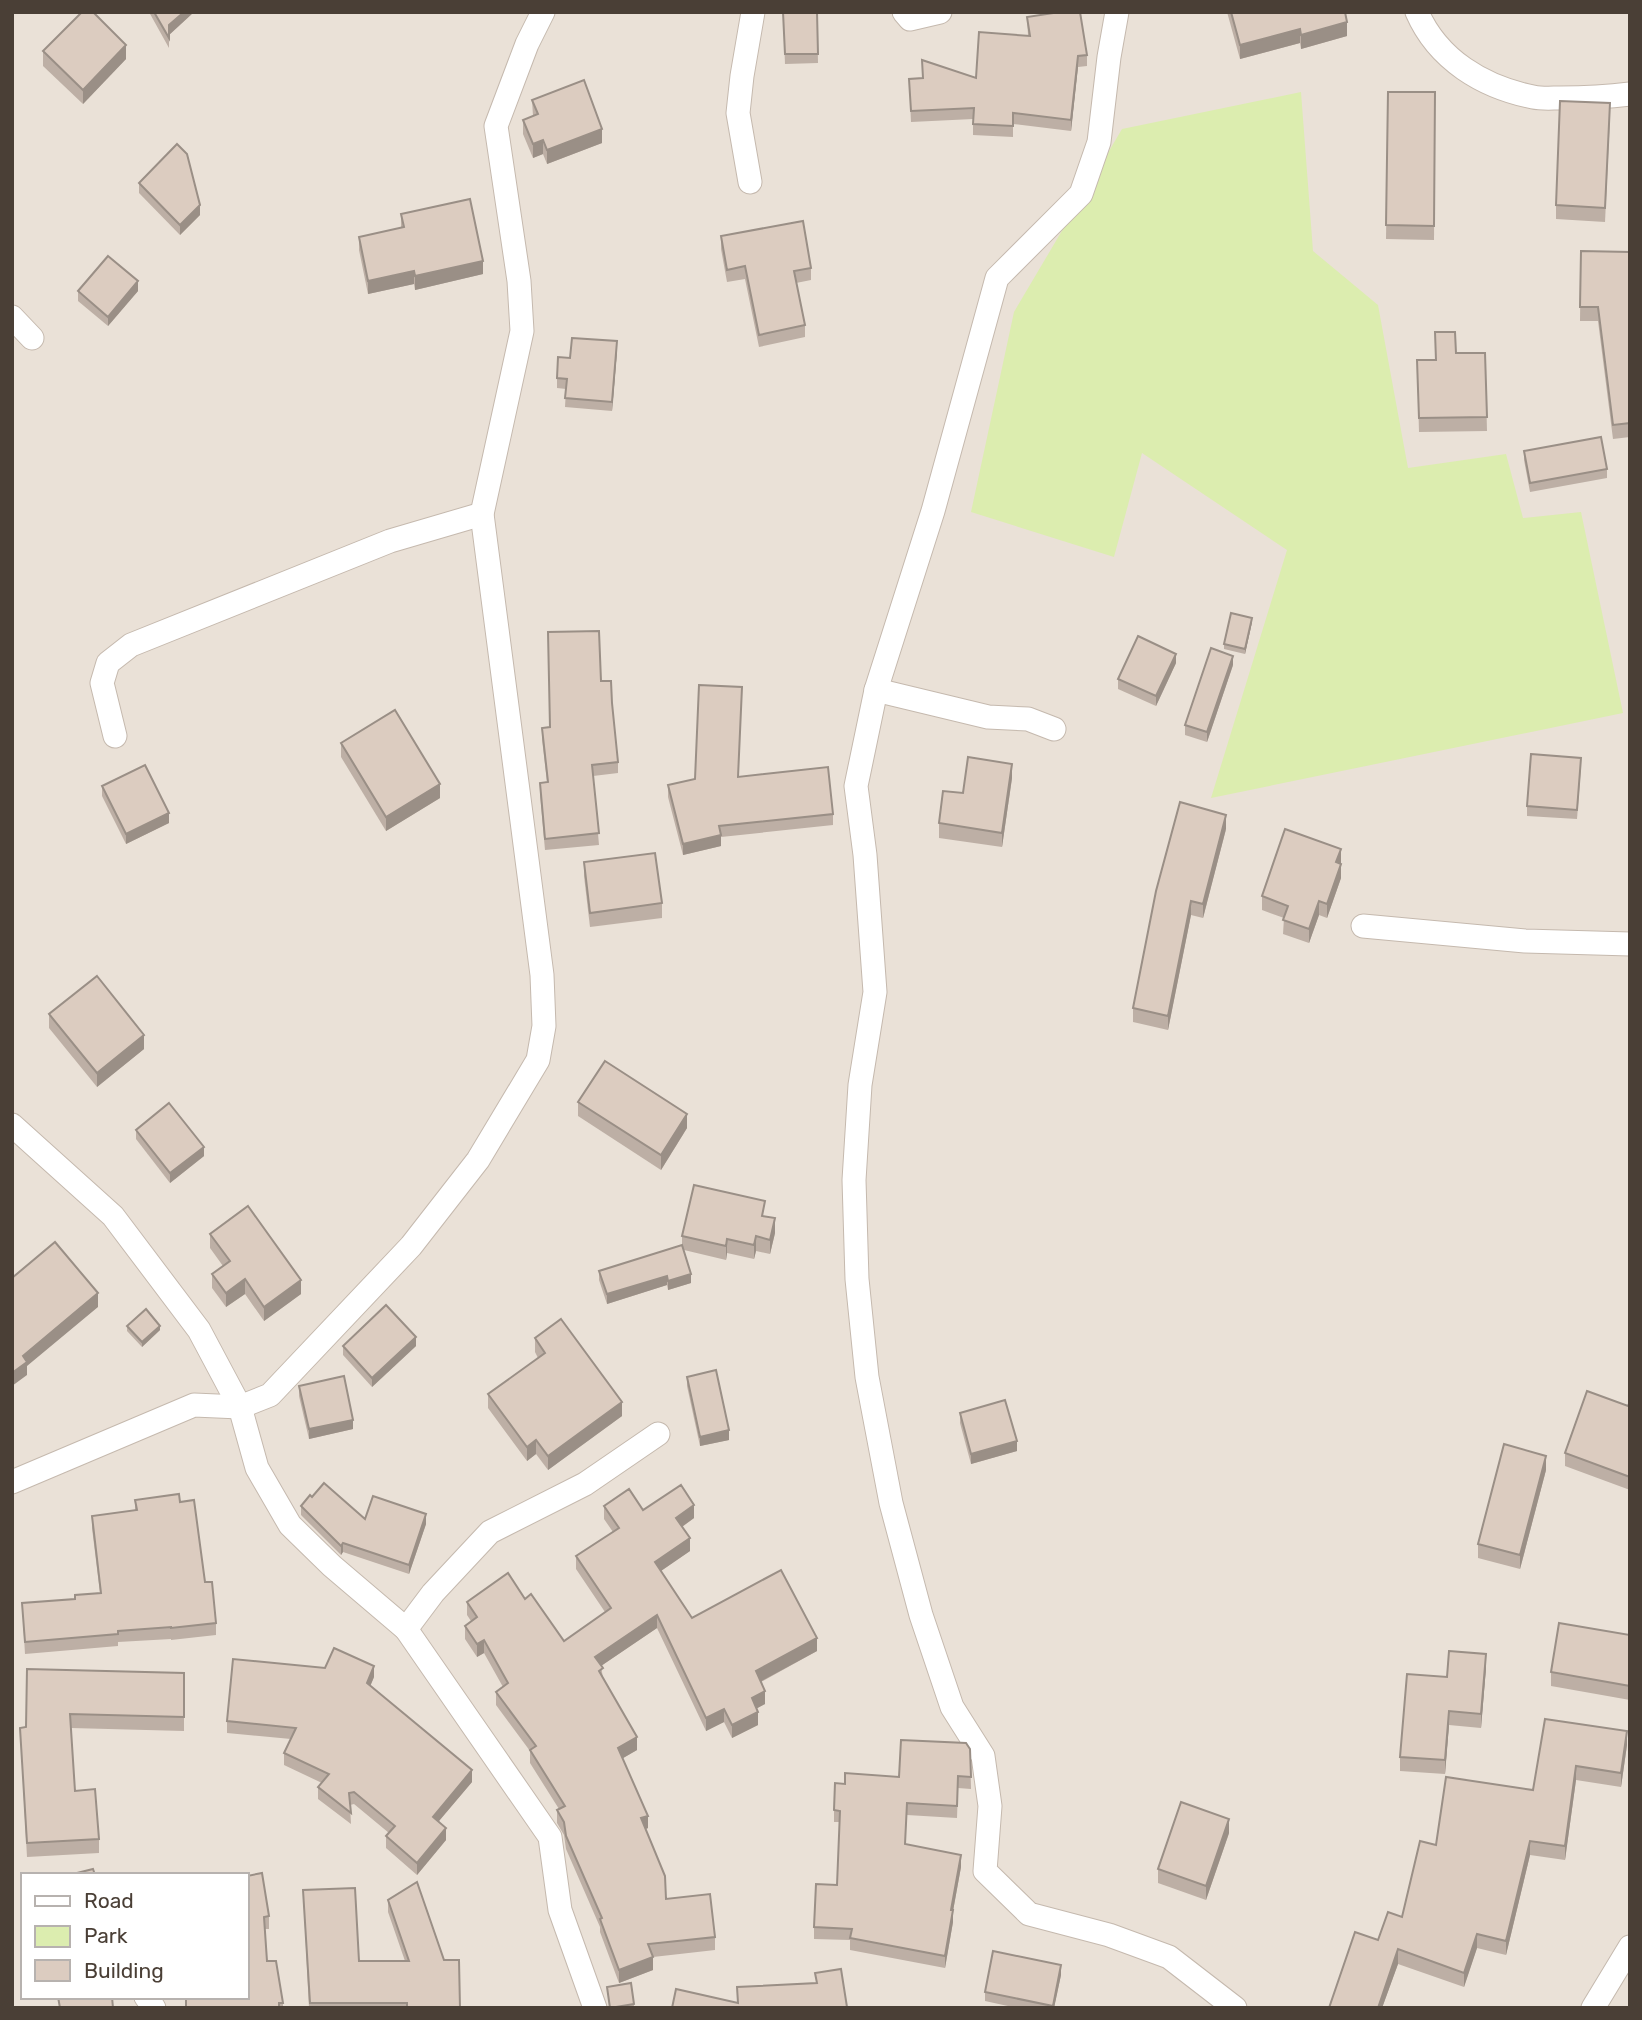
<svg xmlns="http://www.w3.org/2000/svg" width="1642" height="2020" font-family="Rubik,sans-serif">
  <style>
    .residential { fill: #eae1d7; fill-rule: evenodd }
    .green { fill: #dcedaf }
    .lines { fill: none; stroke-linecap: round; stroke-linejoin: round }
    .minor-casing { stroke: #c5b9ae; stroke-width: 25 }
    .minor { stroke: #fff; stroke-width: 23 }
    .wall { fill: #bdafa5 }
    .shaded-wall { fill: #9a8f86 }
    .building { fill: #dcccc0; stroke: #9a8f86; stroke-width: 2 }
  </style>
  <rect width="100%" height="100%" fill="#f6f0e9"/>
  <path class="residential" d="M12,12h1618v1996h-1618zM23,1875h224v122h-224z"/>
  <path class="green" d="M1301,92l12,159 65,54 30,163 98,-14 17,64 58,-6 42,201 -412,85 76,-248 -145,-97 -28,104 -143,-45 43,-200 108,-183z"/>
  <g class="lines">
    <g class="minor-casing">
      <g id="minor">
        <path d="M904,12l6,7 30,-7"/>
        <path d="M1117,12l-8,45 -10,85 -18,52 -84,84 -64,233 -57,179 -20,96 9,69 10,137 -15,93 -6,95 3,99 10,98 24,126 30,112 31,92 31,49 7,50 -5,65 44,43 80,21 60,22 66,51"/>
        <path d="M1417,12c21,48 66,75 116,85 9,2 19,1 27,1 24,0 46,-1 70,-4"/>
        <path d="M750,182l-12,-69 4,-37 11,-64"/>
        <path d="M12,317l20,21"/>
        <path d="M876,690l112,27 40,2 26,10"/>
        <path d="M115,736l-13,-53 6,-20 23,-18 259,-104 92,-27"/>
        <path d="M1363,926l162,15 105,3"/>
        <path d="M12,1125l101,91 86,114 41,77 17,61 33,57 42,41 74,63 144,208 10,73 35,98"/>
        <path d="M12,1482l182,-77 46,2 30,-12 141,-149 67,-86 60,-100 6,-34 -2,-51 -60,-461 40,-183 -3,-50 -23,-155 31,-82 16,-32"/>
        <path d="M406,1629l27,-36 57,-61 95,-48 73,-50"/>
        <path d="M146,1997l8,11"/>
        <path d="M1593,2008l37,-61"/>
      </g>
    </g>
    <use href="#minor" class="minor"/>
  </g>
  <g class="wall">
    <path d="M149,12h45l-25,23v13z"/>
    <path d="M783,12h34l1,51 -33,1z"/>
    <path d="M1227,12h118l2,24 -46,13 -1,-6 -60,16z"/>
    <path d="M1027,17l60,38v11l-9,1 -7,64 -58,-7v13l-40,-2v-16l-62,3 -2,-43 14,-1 -1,-18 54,18 52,-43z"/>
    <path d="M43,51l83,8 -43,45 -40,-38z"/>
    <path d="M1388,92h47l-1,148 -48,-1z"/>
    <path d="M532,100l70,43 -55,21 -4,-10 -10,4 -10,-24v-14l10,-4z"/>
    <path d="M1610,117l-5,105 -49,-3v-14z"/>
    <path d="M139,183l61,32 -20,20 -41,-42z"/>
    <path d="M401,214l82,60 -68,16 -1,-6 -46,10 -9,-44v-13l42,-9z"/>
    <path d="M721,236l90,32v12l-15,3 9,42v12l-46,10 -14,-68 -18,3 -6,-33z"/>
    <path d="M1581,251l49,1v185l-17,2 -15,-118h-18z"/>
    <path d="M78,291h60l-30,35 -30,-25z"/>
    <path d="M617,351l-5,60 -47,-4 1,-18 -9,-1v-10z"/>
    <path d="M1456,353h29l2,78 -68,1 -2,-72h18z"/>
    <path d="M1524,451l83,18v9l-77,14 -6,-32z"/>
    <path d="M1252,622l-7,32 -21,-5v-5z"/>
    <path d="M1176,663l-20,43 -38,-17v-10z"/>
    <path d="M1233,665l-26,77 -22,-7v-10z"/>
    <path d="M601,681l11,22 6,59v11l-25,3 6,69 -54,5 -5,-56v-11l7,-1 -5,-43v-11l8,-1z"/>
    <path d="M341,743l99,55 -54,33 -45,-74z"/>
    <path d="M1581,767l-4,52 -50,-3v-10z"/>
    <path d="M738,777l95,37v11l-112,12v9l-38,9 -15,-58v-12z"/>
    <path d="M1012,778l-10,69 -63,-9v-15z"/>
    <path d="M102,786l67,37 -43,21 -24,-48z"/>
    <path d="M1226,829l-23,89 -12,-3 -23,115 -35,-8v-14z"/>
    <path d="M584,862l78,41v15l-72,9 -6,-51z"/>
    <path d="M1340,864l1,14 -14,40 -8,-3 -10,28 -26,-9 1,-16 -22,-8v-14z"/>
    <path d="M49,1014l95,35 -47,38 -48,-59z"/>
    <path d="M578,1102l109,26 -26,42 -83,-54z"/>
    <path d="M136,1130l68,26 -34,27 -34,-44z"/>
    <path d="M765,1216l10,17 -5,21 -14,-3 -2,8 -27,-6 -1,7 -42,-10 7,33 -23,7 -1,-5 -60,19 -8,-24v-9l83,-26v-9z"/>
    <path d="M210,1234l91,60 -37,27 -19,-27 -19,13 -14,-19v-14l11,-8 -13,-18z"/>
    <path d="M127,1326l33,4 -18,17 -15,-16z"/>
    <path d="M535,1338l87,78 -74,54 -12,-16 -9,7 -39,-53v-14l50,-36 -3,-6z"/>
    <path d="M343,1346h73l-44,41 -29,-32z"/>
    <path d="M687,1377l42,63 -29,6 -13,-60z"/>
    <path d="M299,1386l54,43 -44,10 -10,-43z"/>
    <path d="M1630,1401v89l-65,-24v-13l63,-47z"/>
    <path d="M960,1413l57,38 -46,13 -11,-41z"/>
    <path d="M1546,1470l-26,99 -42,-11v-14z"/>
    <path d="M135,1500l45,2 25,80 11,41v12l-45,5v-1l-53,3v4l-93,8 -3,-51 53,-4 25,-6 -8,-65v-12l43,-5z"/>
    <path d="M301,1506l64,13 61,5 -17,50 -66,-22 -2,3 -40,-40z"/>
    <path d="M604,1506l39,4 51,8 -12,9 8,24 -29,20 31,47 125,33 -56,31 4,22 -8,4 1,17 -26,13 -8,-16 -18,9 -49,-103 -56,38 2,12 34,72 -14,8 25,70 -2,1 20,70 49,38v13l-62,7v13l-34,13 -19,-51v-5l-34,-78 -2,-14 -7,-12v-13l2,-1 -29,-46v-12l-34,-46v-13l7,-5 -19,-34 -7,4 -12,-18v-13l6,-5 -4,-6v-13l58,-3 39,42 41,-29 -29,-43v-13l37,-24 -9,-13z"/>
    <path d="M1630,1635v65l-79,-14v-14z"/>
    <path d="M1486,1668l-5,60 -32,-3 -4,49 -45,-3v-14l47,-80z"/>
    <path d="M184,1673v58l-113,-3 4,63 24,48v14l-72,4 -7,-129 6,-1z"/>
    <path d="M374,1677l-4,9 102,96 -33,39 7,19 -29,35 -31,-27v-12l3,-3 -35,-29 -4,1 1,19 -33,-25v-12l4,-4 -38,-18v-12l7,-14 -64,-6v-12z"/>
    <path d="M1545,1719l82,26 -6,42 -45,-7 -11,80 -35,-5 -24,100 -29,-7 -13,39 -66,-23 -16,44h-53l49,-68 24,-23 34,-72 97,-55z"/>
    <path d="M970,1749l1,40 -13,-1 -1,30 -50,-3 -2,29 56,23 -8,44v11l-8,46 -95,-18v-10l-36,-1v-12l23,-42 3,-63h-6v-12l11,-26 54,-7z"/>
    <path d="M1229,1833l-23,67 -48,-17v-14z"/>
    <path d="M247,1876l22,40v13h-4l2,32 16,42v5h-97l-1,-11h62z"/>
    <path d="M303,1890l56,71h46l-17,-49v-12l72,108h-151z"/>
    <path d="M1061,1975l-7,33h-37l-32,-7v-9z"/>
    <path d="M607,1987l27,17v4h-24z"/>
  </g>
  <g class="shaded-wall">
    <path d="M184,12h10l-25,23v-10z"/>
    <path d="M1347,22v14l-46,13v-14z"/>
    <path d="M1300,29v14l-60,16v-14z"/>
    <path d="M126,45v14l-43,45v-14z"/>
    <path d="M1078,56v11l-7,64v-11z"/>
    <path d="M602,129v14l-55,21v-14z"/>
    <path d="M543,140v14l-10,4v-14z"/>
    <path d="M200,205v10l-20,20v-10z"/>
    <path d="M483,261v13l-68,16v-14z"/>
    <path d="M414,271v13l-46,10v-13z"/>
    <path d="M138,281v10l-30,35v-9z"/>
    <path d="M617,341v10l-5,60v-9z"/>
    <path d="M1252,618v4l-7,32v-5z"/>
    <path d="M1176,654v9l-20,43v-10z"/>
    <path d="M1233,656v9l-26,77v-10z"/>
    <path d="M1012,764v14l-10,69v-14z"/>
    <path d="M440,784v14l-54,33v-14z"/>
    <path d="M169,813v10l-43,21v-10z"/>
    <path d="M1226,815v14l-23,89v-14z"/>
    <path d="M721,835v11l-38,9v-11z"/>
    <path d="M1341,849v14l-5,13v-14z"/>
    <path d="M1341,864v14l-14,40v-14z"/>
    <path d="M1191,901v14l-23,115v-14z"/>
    <path d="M1319,901v14l-10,28v-14z"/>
    <path d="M144,1035v14l-47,38v-14z"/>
    <path d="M687,1114v14l-26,42v-15z"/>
    <path d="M204,1147v9l-34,27v-10z"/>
    <path d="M775,1218v15l-5,21v-14z"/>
    <path d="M756,1236v15l-2,8v-14z"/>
    <path d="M727,1239v14l-1,7v-14z"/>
    <path d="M691,1274v9l-23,7v-9z"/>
    <path d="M667,1276v9l-60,19v-10z"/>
    <path d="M245,1279v15l-19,13v-14z"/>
    <path d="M301,1280v14l-37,27v-14z"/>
    <path d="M98,1293v14l-71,59v9l-15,11v-13l11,-17z"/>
    <path d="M160,1326v4l-18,17v-5z"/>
    <path d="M416,1337v9l-44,41v-9z"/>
    <path d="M622,1402v14l-74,54v-14z"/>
    <path d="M353,1420v9l-44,10v-10z"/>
    <path d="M729,1430v10l-29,6v-9z"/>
    <path d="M536,1440v14l-9,7v-14z"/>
    <path d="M1017,1441v10l-46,13v-10z"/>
    <path d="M1546,1456v14l-26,99v-14z"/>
    <path d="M694,1505v13l-18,13v-13z"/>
    <path d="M426,1514v10l-17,50v-9z"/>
    <path d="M690,1538v13l-35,24v-13z"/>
    <path d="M343,1543v9l-2,3v-9z"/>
    <path d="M657,1615v13l-62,42v-13z"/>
    <path d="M817,1638v13l-61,33v-13z"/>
    <path d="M484,1640v13l-7,4v-13z"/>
    <path d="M1486,1654v14l-5,60v-14z"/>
    <path d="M374,1666v11l-7,17v-11z"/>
    <path d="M765,1691v13l-13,7v-13z"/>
    <path d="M724,1709v13l-18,9v-13z"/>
    <path d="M1449,1711v14l-4,49v-14z"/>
    <path d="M758,1712v13l-26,13v-13z"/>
    <path d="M1627,1731v14l-6,42v-14z"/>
    <path d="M637,1737v13l-19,11v-13z"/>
    <path d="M1576,1766v14l-11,80v-14z"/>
    <path d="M472,1770v12l-39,46v-11z"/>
    <path d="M648,1816v12l-7,3v-13z"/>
    <path d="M1229,1819v14l-23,67v-14z"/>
    <path d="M446,1828v12l-29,35v-12z"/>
    <path d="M1530,1841v14l-24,100v-14z"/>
    <path d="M961,1855v12l-8,44v11l-8,46v-12l6,-46z"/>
    <path d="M1477,1934v14l-13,39v-14z"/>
    <path d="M1398,1949v15l-16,44h-4z"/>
    <path d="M653,1957v13l-34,13v-13z"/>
    <path d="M1061,1965v10l-7,33h-1z"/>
  </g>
  <g class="building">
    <path d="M82,12h11l33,33 -43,45 -40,-39z"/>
    <path d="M154,12h30l-15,13v13z"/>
    <path d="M783,12h34l1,42h-33z"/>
    <path d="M1060,12h20l7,43 -9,1 -7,64 -58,-7v13l-40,-2 1,-16 -63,3 -2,-32 14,-1 -1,-18 54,18 3,-46 51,4 -3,-19z"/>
    <path d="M1231,12h114l2,10 -46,13 -1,-6 -60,16z"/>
    <path d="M584,80l18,49 -55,21 -4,-10 -10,4 -10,-24 15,-6 -6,-14z"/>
    <path d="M1388,92h47l-1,134 -48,-1z"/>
    <path d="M1560,101l50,2 -5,105 -49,-3z"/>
    <path d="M177,144l10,10 13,51 -20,20 -41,-42z"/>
    <path d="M470,199l13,62 -68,15 -1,-5 -46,10 -9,-44 45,-10 -3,-13z"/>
    <path d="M803,221l8,47 -17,3 11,54 -46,10 -14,-69 -18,4 -6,-34z"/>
    <path d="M1581,251l49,1v171l-17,2 -15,-118h-18z"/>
    <path d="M108,256l30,25 -30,36 -30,-26z"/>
    <path d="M1435,332h20l1,21h29l2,64 -68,1 -2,-58h19z"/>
    <path d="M572,338l45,3 -5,61 -47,-4 2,-19 -10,-1 1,-21 12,1z"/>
    <path d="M1601,437l6,32 -77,14 -6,-32z"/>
    <path d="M1231,613l21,5 -7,31 -21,-5z"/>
    <path d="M599,631l2,50h10l1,22 6,59 -26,3 7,68 -54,6 -5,-56 8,-1 -6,-54 8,-1 -2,-95z"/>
    <path d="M1138,636l38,18 -20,42 -38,-17z"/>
    <path d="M1211,648l22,8 -26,76 -22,-7z"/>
    <path d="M699,685l43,2 -4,90 90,-10 5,47 -114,12 2,9 -38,9 -15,-59 27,-6z"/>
    <path d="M395,710l45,74 -54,33 -45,-74z"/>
    <path d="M1531,754l50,4 -4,52 -50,-4z"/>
    <path d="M968,757l44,7 -10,69 -63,-10 4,-32 20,2z"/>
    <path d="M145,765l24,48 -43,21 -24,-48z"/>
    <path d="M1180,802l46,13 -23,89 -12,-3 -23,115 -35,-8 23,-117z"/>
    <path d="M1285,829l56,20 -5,13 5,2 -14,40 -8,-3 -10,28 -26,-9 5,-14 -26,-10z"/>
    <path d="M655,853l7,50 -72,10 -6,-51z"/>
    <path d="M97,976l47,59 -47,38 -48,-59z"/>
    <path d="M605,1061l82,53 -26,41 -83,-53z"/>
    <path d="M169,1103l35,44 -34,26 -34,-43z"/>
    <path d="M694,1185l71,16 -3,15 13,2 -5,22 -14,-4 -2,9 -27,-6 -1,7 -44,-10z"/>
    <path d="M248,1206l53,74 -37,27 -19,-28 -19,14 -14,-19 18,-13 -20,-27z"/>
    <path d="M55,1242l43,51 -75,63 4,6 -15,11v-95z"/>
    <path d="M682,1245l9,29 -23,7 -1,-5 -60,18 -8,-23z"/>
    <path d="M386,1305l30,32 -44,41 -29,-32z"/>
    <path d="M146,1309l14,17 -18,16 -15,-16z"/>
    <path d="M561,1319l61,83 -74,54 -12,-16 -9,7 -39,-53 57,-41 -10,-15z"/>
    <path d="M716,1370l13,60 -29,7 -13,-60z"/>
    <path d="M344,1376l9,44 -44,9 -10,-43z"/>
    <path d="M1587,1391l41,15 2,-5v76l-65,-24z"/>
    <path d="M1005,1400l12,41 -46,13 -11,-41z"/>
    <path d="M1504,1444l42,12 -26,99 -42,-11z"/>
    <path d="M324,1483l41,36 8,-23 53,18 -17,51 -66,-22 -2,3 -40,-40 9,-11 2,2z"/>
    <path d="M681,1485l13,20 -18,13 14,20 -35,24 37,56 89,-48 36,68 -61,33 9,20 -13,7 6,14 -26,13 -8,-16 -18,9 -49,-103 -62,42 8,11 -4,3 38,66 -19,11 30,68 -7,2 24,58 1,23 44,-5 5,43 -67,7 5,13 -34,13 -19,-51 2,-1 -36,-82 -2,-14 -7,-12 8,-4 -35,-56 6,-4 -40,-54 12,-9 -24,-43 -7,4 -12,-18 12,-9 -10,-15 41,-29 17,26 6,-5 33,47 47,-33 -35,-52 43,-28 -15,-22 25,-17 14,21z"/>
    <path d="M179,1494l1,8 14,-2 11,82h7l4,41 -45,5v-1l-53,4v3l-93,8 -3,-39 53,-4v-4l26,-2 -9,-77 45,-6 -2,-10z"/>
    <path d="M1559,1623l71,12v51l-79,-14z"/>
    <path d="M334,1648l40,18 -7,17 105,87 -39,47 13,11 -29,35 -31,-27 9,-10 -41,-34 -5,1 2,20 -33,-26 11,-13 -45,-21 12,-25 -69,-7 6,-62 92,9z"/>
    <path d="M1449,1651l37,3 -5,60 -32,-3 -4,49 -45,-3 7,-83 40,3z"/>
    <path d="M27,1669l157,4v44l-114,-3 5,77 20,-2 4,50 -72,4 -7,-115 6,-1z"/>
    <path d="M1545,1719l82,12 -6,42 -45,-7 -11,80 -35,-5 -24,100 -29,-7 -13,39 -66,-24 -20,59h-49l26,-76 23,8 10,-28 14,5 18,-76 16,4 10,-68 87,13z"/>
    <path d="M901,1740l65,3 4,6 1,28 -13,-1 -1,30 -50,-3 -2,41 56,11 -10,55h2l-8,46 -95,-18 2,-9 -38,-2 2,-43 21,1 3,-74 -6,-1 1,-27 10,1v-11l54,4z"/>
    <path d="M1181,1802l48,17 -23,67 -48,-17z"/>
    <path d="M93,1869l2,6h-26z"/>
    <path d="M262,1873l7,43 -5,1 3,44h9l7,42h-4v5h-93v-11h61v-121z"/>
    <path d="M417,1882l27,78h15l1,48h-53v-5h-97l-7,-113 52,-2 4,73h50l-21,-61z"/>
    <path d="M993,1951l68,14 -8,41 -68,-14z"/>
    <path d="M841,1969l6,38 -175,1 4,-19 62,14 -1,-16 80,-4 -2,-10z"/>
    <path d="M631,1983l3,21 -24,4 -3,-21z"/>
    <path d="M58,1997h54l1,11h-53z"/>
  </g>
  <rect width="1642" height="2020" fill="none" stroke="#4a3f36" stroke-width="28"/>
  <rect x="21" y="1873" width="228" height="126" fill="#ffffff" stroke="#b7b2af" stroke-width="2"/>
  <rect x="35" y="1896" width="35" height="10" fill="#ffffff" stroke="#b7b2af" stroke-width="2"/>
  <text x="84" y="1908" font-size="21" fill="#4a3f36">Road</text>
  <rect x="35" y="1926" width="35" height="21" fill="#dcedaf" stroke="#b7b2af" stroke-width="2"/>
  <text x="84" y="1943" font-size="21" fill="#4a3f36">Park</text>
  <rect x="35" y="1960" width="35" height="21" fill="#dcccc0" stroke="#b7b2af" stroke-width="2"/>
  <text x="84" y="1978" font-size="21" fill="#4a3f36">Building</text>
</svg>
